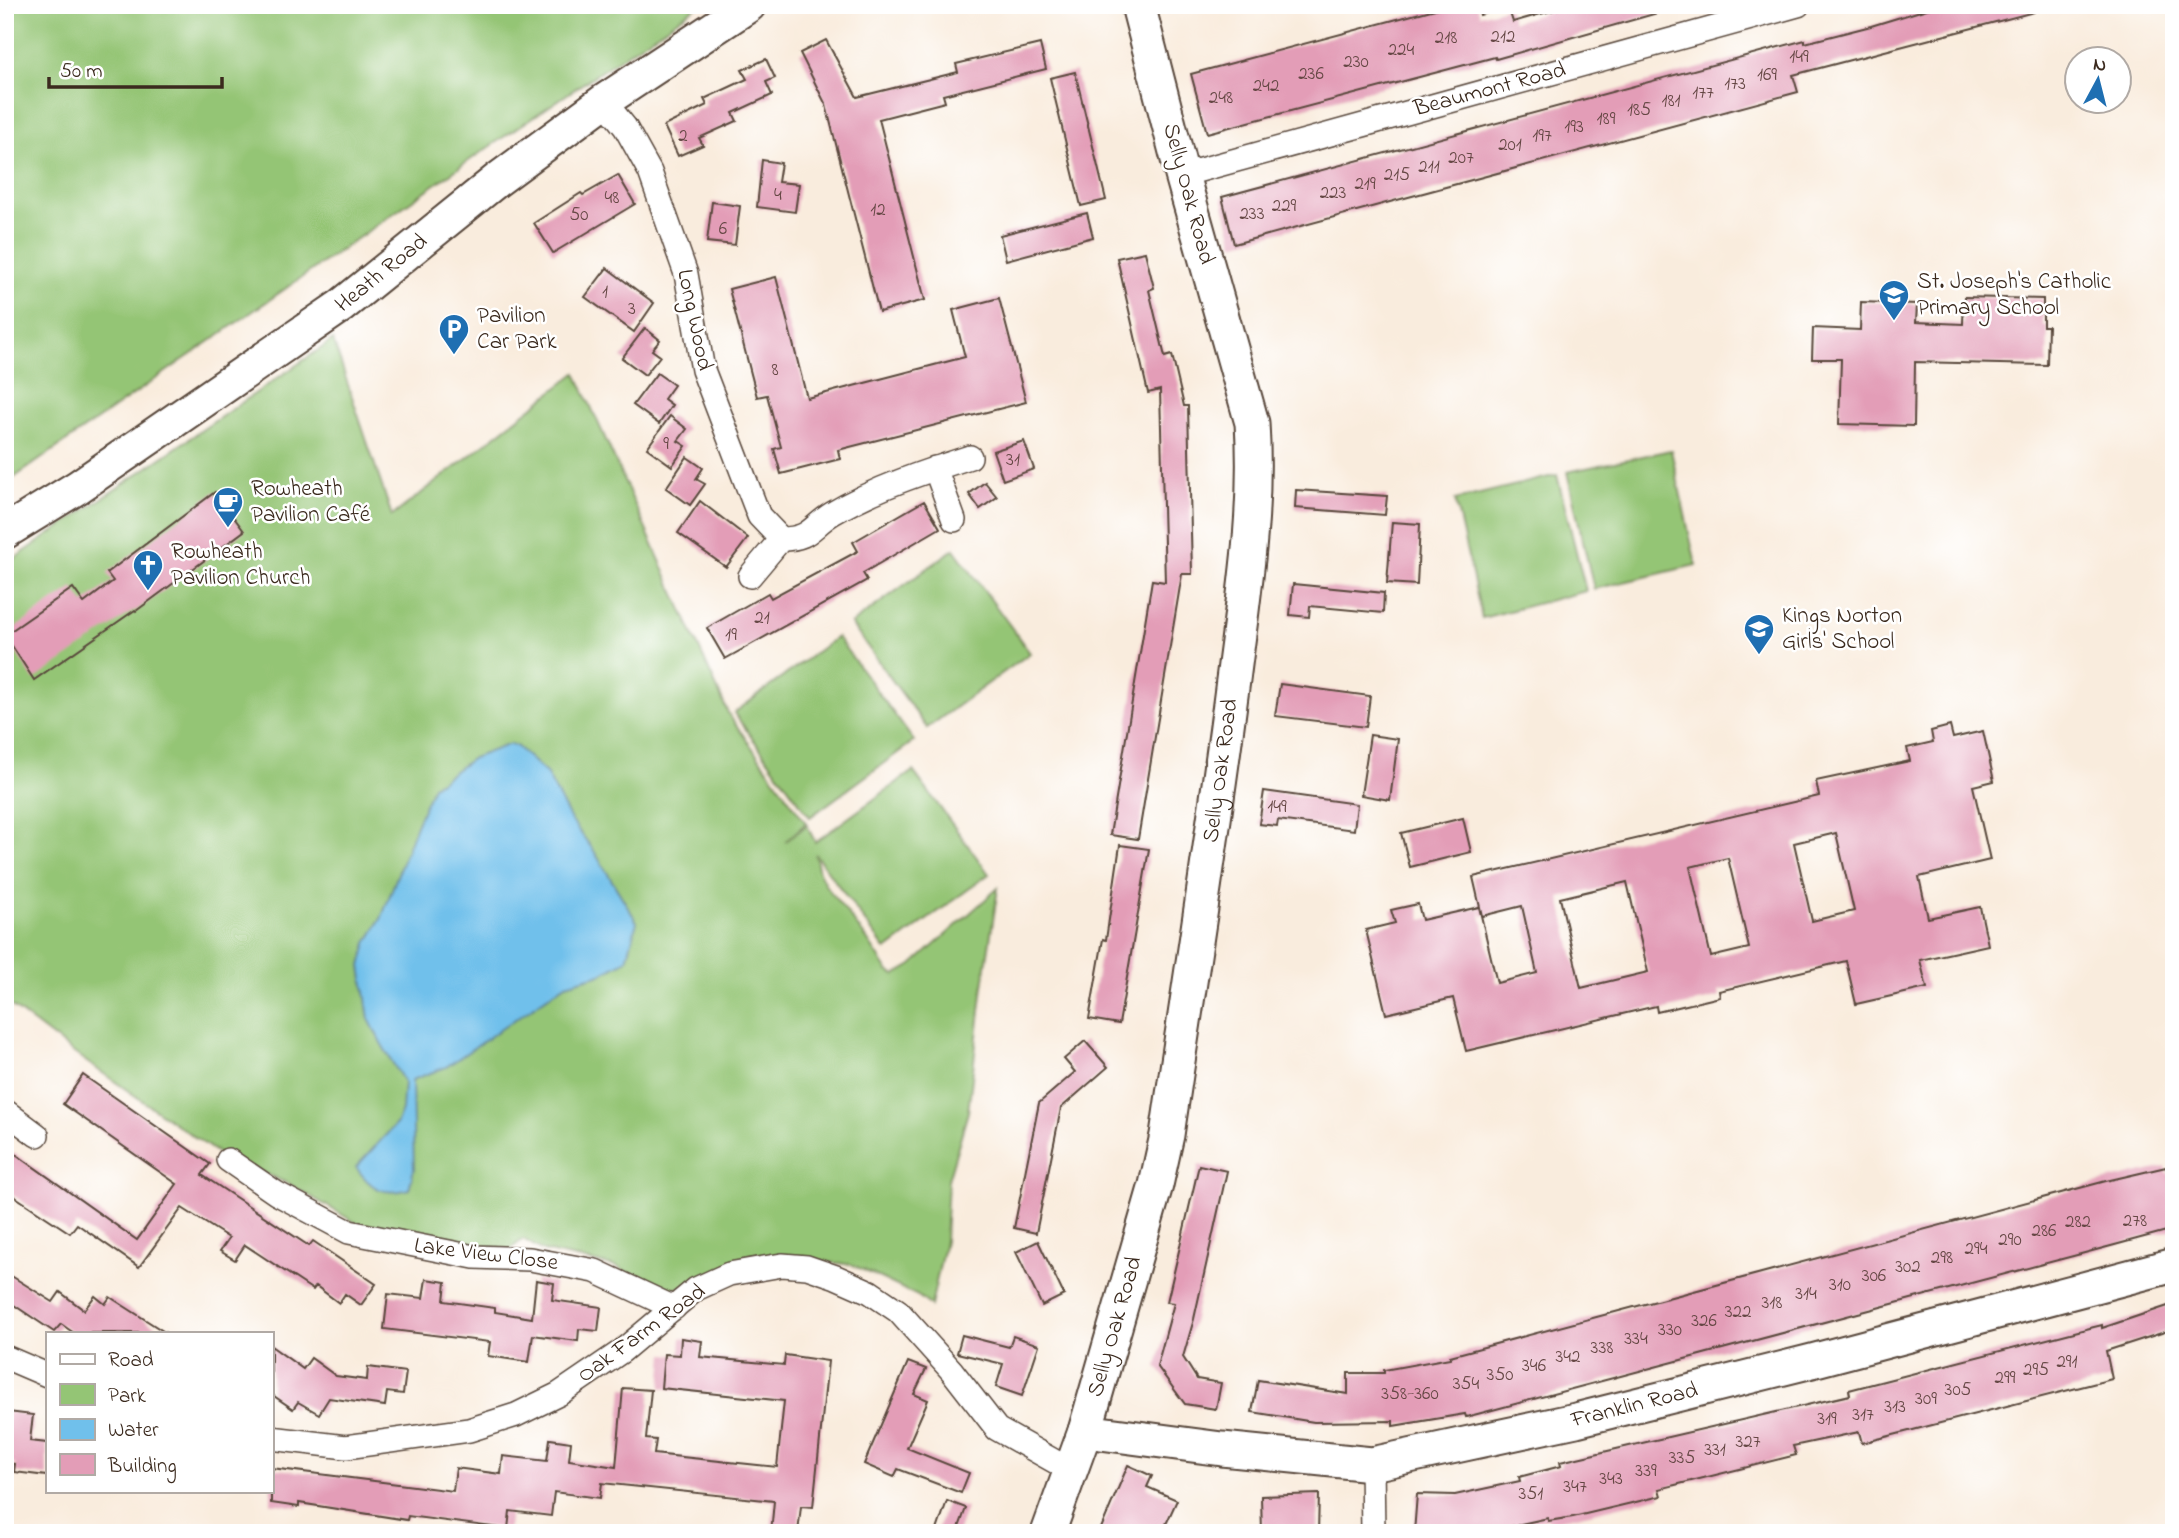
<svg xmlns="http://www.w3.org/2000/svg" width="2179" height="1538" font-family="'Indie Flower',sans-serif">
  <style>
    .green { fill: #94c575; stroke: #68784a; stroke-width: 2 }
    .water { fill: #70c0eb; stroke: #567584; stroke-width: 2 }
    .building { fill: #e39db7; fill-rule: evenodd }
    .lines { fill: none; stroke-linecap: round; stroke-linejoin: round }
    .street-casing { stroke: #58473b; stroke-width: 26 }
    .secondary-casing { stroke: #58473b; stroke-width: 37 }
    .street { stroke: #fff; stroke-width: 23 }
    .secondary { stroke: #fff; stroke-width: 33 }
    .labels { text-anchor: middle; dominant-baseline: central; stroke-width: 5; stroke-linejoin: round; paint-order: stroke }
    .number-label { font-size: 19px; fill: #654744 }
    .street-label { font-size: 23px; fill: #3b2a1e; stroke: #fff }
    .poi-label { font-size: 23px; fill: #3b2a1e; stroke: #fff; text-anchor: start }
  </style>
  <rect width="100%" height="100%" fill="#fff"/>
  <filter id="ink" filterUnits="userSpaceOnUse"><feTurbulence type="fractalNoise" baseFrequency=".0143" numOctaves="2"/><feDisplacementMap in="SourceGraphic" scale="14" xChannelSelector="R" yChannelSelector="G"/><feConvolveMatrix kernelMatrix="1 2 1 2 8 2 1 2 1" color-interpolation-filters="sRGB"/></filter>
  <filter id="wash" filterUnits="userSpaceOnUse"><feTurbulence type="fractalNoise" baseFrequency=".00686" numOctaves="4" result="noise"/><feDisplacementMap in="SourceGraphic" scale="28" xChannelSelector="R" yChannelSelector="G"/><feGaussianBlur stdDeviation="1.57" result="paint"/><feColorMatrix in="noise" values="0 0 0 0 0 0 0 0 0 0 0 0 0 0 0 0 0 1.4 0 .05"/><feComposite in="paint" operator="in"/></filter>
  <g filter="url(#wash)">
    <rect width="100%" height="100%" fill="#f9ecdd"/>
    <g class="green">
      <path d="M5,5h694l-216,146 -478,333z"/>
      <path d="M333,340l59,176 184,-143 153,342 77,108 -21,19 22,-17 8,17 98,-71 76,103 -103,76 -71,-96 4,18 7,14 41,53 21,32 7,4 17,-10 86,-77 -15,98 -15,126 -20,68 -3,61 -14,65 -13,-10 -65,-31 -77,-9 -113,37 -46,-26 -74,-16 -20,-12 -14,12 -95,-14 -56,-13 -69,-40 -70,-30 -148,-103 -66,-50v-436z"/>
      <path d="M1671,450l25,115 -102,24 -27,-117z"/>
      <path d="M1557,475l29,116 -104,27 -27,-118z"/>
      <path d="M954,549l76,104 -103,75 -76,-104z"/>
      <path d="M837,637l77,104 -104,76 -76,-104z"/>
    </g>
    <path class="water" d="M510,744l6,2 30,27 25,47 23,31 43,71 -10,38 -26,14 -35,10 -120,83 -34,13 2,89 -5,20c-25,8 -39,-1 -53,-22l41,-44 5,-13 2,-28 -23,-39 -12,-24 -8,-53 6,-23 14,-24 35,-94 17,-39 40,-28z"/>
    <g id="blocks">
      <g class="building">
        <path d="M1450,5h27l3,10 28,-8 5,15 48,-14 -1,-3h108v5l-172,49 -1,-2 -288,76 -16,-59z"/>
        <path d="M1940,5h94v7l-241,63 5,17 -564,152 -12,-47 583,-157v3l66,-17z"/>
        <path d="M826,40l31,57 101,-25 -2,-8 84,-20 6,25 -103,26 2,7 -66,17 46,181 -46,12 -53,-207 -26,-52z"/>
        <path d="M766,59l9,19 -9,4 6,13 -39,18 4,8 -38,17 4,7 -25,11 -14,-30 43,-21 -3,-6 43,-20 -5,-9z"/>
        <path d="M1075,72l31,128 -25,6 -31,-128z"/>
        <path d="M762,160l19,3 -3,19 21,2 -4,28 -38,-5z"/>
        <path d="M618,175l17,29 -82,49 -19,-30 47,-30 2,2z"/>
        <path d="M712,202l28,4 -5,39 -28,-3z"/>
        <path d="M1087,213l6,24 -87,23 -6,-25z"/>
        <path d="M1145,252l9,36 -5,2 16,67 7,-2 12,51h4l4,168h-10l-44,265 -28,-4 42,-255 13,2 -5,-192 -12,3 -31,-135z"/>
        <path d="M607,268l47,35 -20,29 -49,-35z"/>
        <path d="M776,277l31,121 158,-41 -12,-47 46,-12 27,104 -188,48 2,9 -59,15 -7,-25 7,-2 -14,-52 -10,2 -28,-108z"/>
        <path d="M1964,297l79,2v27h5l-1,39 -132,-3 -1,64 -75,-2 2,-65h-29l1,-31 47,2 1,-28 56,2 -1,18 47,2z"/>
        <path d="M645,328l15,12 -8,10 8,6 -15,19 -23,-17z"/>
        <path d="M657,373l17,12 -10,14 8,6 -13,19 -26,-19z"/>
        <path d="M670,416l17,13 -9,12 8,5 -14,20 -25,-18z"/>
        <path d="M1024,441l10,28 -31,11 -10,-29z"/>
        <path d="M687,457l16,11 -7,11 9,5 -15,21 -24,-17z"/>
        <path d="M985,482l12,15 -17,12 -11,-15z"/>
        <path d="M1296,490l91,6 -2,19 -90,-7z"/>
        <path d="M215,492l29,39 -108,80 -1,-1 -101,70 -29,-45 68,-47 11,15 29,-22 -6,-8z"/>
        <path d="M700,501l48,37 -22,29 -48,-34z"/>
        <path d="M924,501l16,27 -77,45 4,7 -142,79 -18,-31 61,-35 3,5 87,-47 -5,-9z"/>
        <path d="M1392,522l28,2 -3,61 -30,-2z"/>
        <path d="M1293,584l91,9 -1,20 -73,-7 -1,11 -19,-2z"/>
        <path d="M1280,684l90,12 -4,31 -91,-11z"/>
        <path d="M1950,726l3,12 30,-7 11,50 -21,5 17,74 -71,17 9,41 52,-11 8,38 -68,15 7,28 -71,16 -10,-43 -127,30 1,6 -63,15 -1,-6 -190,45 -13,-53 -67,16 -20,-84 29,-7 -4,-13 27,-6 4,16 57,-13 18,76 40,-10 -15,-67 -40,10 -9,-39 346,-81 -3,-15 94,-20 -3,-13 26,-6 -2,-11zM1836,833l18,78 -42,10 -18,-78zM1728,858l21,90 -38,9 -21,-90zM1627,882l21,90 -67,16 -21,-90z"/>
        <path d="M1370,735l28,4 -8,61 -29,-5z"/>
        <path d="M1264,791l93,13 -3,26 -76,-10 -1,6 -18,-2z"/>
        <path d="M1463,818l8,34 -61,15 -9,-34z"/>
        <path d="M1120,845l29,4 -30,175 -30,-5 14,-80 3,1z"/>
        <path d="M1085,1041l23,26 -47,41 -25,125 -22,-5 25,-125 36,-31 -11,-13z"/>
        <path d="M83,1075l127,89 -8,11 107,71 4,-5 63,43 -15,21 -16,-11 -6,9 -23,-17 -3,4 -68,-45 -10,15 -15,-9 9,-13 -47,-30 -43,59 -62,-43 -7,9 -65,-43v-25l9,-12 123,87 40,-56 -114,-80z"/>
        <path d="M1199,1165l28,6 -33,148 -11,38 14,22 24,4 -5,26 -31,-5 -28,-38 17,-63 -7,-1z"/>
        <path d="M2166,1167l2,7 6,-1v56l-63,17 -645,171 -1,-3 -72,12v-5l-79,1 -62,-10 6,-32 90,14v-21h36v-3l66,-12v-2l34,-9 622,-166z"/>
        <path d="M1038,1241l26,54 -22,11 -26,-54z"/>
        <path d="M5,1272l48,30 7,-10 24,18 11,-14 10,8 5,-7 56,36h-92l-13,-9 -7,8 -49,-33z"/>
        <path d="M426,1279l20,3 -2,19 51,7v4l37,6 4,-38 18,3 -2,17 49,7 -3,24 -19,-2 -1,12 -45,-6 -4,27 -41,-6 2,-14 -106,-13 4,-35 35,4z"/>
        <path d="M2174,1304v25l-68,22 6,28 -250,64 -3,-11 -66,14 3,9 -137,34 2,7 -88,21 -25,4v-3l-36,8 2,7h-100l3,-39 38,1 65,-14 -1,-4 42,-11 -1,-4 290,-67 -1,-5 237,-61 16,-4v3z"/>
        <path d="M962,1335l47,12 4,-11 26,9 -17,51 -26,-9 7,-23 -46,-11z"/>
        <path d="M681,1338l21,3 -2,16 84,8 1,-10 43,6 -15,146 -12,-1 -3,27h-27l3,-32 -172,-18 -2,15 -46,-6 -3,24 -41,-5 -2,18 -100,-13 -1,4 -108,-17v4l-28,-4v-35l182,23 3,-23 45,6 2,-18 44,5 3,-22 21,3 -2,18 47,7 7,-79 28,2 -5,49 10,1 -2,14 123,13 7,-66 -123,-13 3,-34 16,1z"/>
        <path d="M271,1346l32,23 8,-11 25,18 31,4 1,-13 38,5 -3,22 -16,-2 -2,14 -56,-8 -10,16 -21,-12 -5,7 -22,-15z"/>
        <path d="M908,1362l18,7 -12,25 14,6 -21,48 62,25 -8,20 -63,-24 -4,8 -30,-13z"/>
        <path d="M8,1412l25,3 -3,26 17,2v33l-33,-4 1,-8 -10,-1z"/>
        <path d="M1128,1465l24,11 -5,11 30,13 -15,33h-63z"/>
        <path d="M1319,1494l-1,39h-56l-1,-37z"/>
        <path d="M947,1501l19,7 -9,25h-21z"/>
      </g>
    </g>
  </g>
  <g filter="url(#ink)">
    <use href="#blocks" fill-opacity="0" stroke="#58473b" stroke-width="2"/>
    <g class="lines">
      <g class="street-casing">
        <g id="street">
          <path d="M604,101l21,26 25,45 36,102 17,96 56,146 22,23c30,0 29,-12 52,-26 42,-25 91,-41 137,-56"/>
          <path d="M1182,175l616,-170"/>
          <path d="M935,468l19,52"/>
          <path d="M750,576l31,-37"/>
          <path d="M5,1111l32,24"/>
          <path d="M228,1160l48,33 73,39 125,25 56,2 65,12 79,37"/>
          <path d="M5,1357l42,18"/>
          <path d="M271,1438l75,9 123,-17 47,-15 43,-21 63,-43 74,-62 33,-15 53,-9 25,2 29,10 34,15 28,19 54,60 45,58 73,41"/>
          <path d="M1372,1464l1,69"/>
        </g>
      </g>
      <g class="secondary-casing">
        <g id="secondary">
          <path id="s1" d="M5,532l73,-45 263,-181 156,-126 107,-79 145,-96"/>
          <path id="s2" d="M1085,1431l137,18 150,15 204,-44 236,-59 362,-96"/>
          <path id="s3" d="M1048,1533l37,-102 71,-246 11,-50c22,-149 46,-298 65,-447 11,-88 26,-176 20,-265l-70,-248 -44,-170"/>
        </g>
      </g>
      <use href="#street" class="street"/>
      <use href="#secondary" class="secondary"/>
    </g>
  </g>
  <defs>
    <g id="school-pin" transform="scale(1.575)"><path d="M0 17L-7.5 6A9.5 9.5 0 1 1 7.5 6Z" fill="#1f6fb2" stroke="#fff"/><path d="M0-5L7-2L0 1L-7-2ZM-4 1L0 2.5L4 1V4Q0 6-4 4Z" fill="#fff"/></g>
    <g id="parking-pin" transform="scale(1.575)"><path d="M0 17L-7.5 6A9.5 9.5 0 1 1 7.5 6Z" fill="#1f6fb2" stroke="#fff"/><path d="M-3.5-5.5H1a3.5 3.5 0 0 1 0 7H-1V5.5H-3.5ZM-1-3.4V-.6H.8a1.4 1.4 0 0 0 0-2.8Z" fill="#fff"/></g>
    <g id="cafe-pin" transform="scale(1.575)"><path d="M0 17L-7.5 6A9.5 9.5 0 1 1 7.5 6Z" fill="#1f6fb2" stroke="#fff"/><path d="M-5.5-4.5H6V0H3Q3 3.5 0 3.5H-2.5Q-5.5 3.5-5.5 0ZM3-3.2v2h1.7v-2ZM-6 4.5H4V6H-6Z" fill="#fff"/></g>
    <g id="church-pin" transform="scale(1.575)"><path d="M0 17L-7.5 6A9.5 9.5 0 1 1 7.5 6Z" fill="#1f6fb2" stroke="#fff"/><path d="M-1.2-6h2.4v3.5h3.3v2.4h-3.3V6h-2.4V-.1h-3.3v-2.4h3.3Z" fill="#fff"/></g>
  </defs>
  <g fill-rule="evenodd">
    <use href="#school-pin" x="1894" y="295"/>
    <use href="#parking-pin" x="454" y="329"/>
    <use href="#cafe-pin" x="228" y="502"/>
    <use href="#church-pin" x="148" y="565"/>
    <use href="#school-pin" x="1759" y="629"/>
  </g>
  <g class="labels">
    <g class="number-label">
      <text x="1503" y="37">212</text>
      <text x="1446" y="38">218</text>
      <text x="1401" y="50">224</text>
      <text x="1799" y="57">149</text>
      <text x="1356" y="62">230</text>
      <text x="1311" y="74">236</text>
      <text x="1767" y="75">169</text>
      <text x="1735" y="84">173</text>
      <text x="1266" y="86">242</text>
      <text x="1703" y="93">177</text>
      <text x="1221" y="98">248</text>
      <text x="1671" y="101">181</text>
      <text x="1639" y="110">185</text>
      <text x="1606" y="119">189</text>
      <text x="1574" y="127">193</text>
      <text x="683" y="136">2</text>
      <text x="1542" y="136">197</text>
      <text x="1510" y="145">201</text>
      <text x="1461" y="158">207</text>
      <text x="1429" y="167">211</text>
      <text x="1397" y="175">215</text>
      <text x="1365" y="184">219</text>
      <text x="1333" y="193">223</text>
      <text x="778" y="195">4</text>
      <text x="612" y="198">48</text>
      <text x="1284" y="206">229</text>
      <text x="878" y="210">12</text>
      <text x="1252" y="214">233</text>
      <text x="579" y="215">50</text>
      <text x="723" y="229">6</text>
      <text x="605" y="292">1</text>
      <text x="632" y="309">3</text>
      <text x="775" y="370">8</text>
      <text x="666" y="444">9</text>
      <text x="1013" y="460">31</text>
      <text x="762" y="618">21</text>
      <text x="731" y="635">19</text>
      <text x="1277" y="807">149</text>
      <text x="2135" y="1221">278</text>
      <text x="2078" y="1222">282</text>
      <text x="2044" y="1231">286</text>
      <text x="2010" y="1240">290</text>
      <text x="1976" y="1249">294</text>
      <text x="1942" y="1258">298</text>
      <text x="1908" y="1267">302</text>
      <text x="1874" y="1276">306</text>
      <text x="1840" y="1285">310</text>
      <text x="1806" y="1294">314</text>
      <text x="1772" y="1303">318</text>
      <text x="1738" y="1312">322</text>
      <text x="1704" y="1321">326</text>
      <text x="1670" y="1330">330</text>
      <text x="1636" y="1339">334</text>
      <text x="1602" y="1348">338</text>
      <text x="1568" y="1357">342</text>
      <text x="2067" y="1362">291</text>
      <text x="1534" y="1366">346</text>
      <text x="2036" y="1370">295</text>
      <text x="1500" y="1375">350</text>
      <text x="2005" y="1378">299</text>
      <text x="1466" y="1384">354</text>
      <text x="1958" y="1390">305</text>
      <text x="1410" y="1394">358-360</text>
      <text x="1926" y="1399">309</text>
      <text x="1895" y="1407">313</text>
      <text x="1863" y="1415">317</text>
      <text x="1827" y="1419">319</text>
      <text x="1748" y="1442">327</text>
      <text x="1715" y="1450">331</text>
      <text x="1682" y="1458">335</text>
      <text x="1646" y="1471">339</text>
      <text x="1611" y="1479">343</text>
      <text x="1575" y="1487">347</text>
      <text x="1531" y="1494">351</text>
    </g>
    <g class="street-label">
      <text transform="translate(1490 90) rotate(-15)">Beaumont Road</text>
      <text transform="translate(1188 194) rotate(75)">Selly Oak Road</text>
      <text stroke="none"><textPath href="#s1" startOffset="457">Heath Road</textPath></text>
      <text transform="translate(694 320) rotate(78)">Long Wood</text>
      <text stroke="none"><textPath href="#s3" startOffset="784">Selly Oak Road</textPath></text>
      <text transform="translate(486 1255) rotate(7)">Lake View Close</text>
      <text stroke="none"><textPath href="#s3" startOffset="217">Selly Oak Road</textPath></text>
      <text transform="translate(642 1334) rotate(-36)">Oak Farm Road</text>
      <text stroke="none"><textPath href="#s2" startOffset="558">Franklin Road</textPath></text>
    </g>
    <g class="poi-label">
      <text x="1917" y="282">St. Joseph's Catholic<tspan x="1917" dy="26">Primary School</tspan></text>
      <text x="477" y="316">Pavilion<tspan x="477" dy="26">Car Park</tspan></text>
      <text x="251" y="489">Rowheath<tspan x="251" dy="26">Pavilion Café</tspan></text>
      <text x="171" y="552">Rowheath<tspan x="171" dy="26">Pavilion Church</tspan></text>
      <text x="1782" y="616">Kings Norton<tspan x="1782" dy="26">Girls' School</tspan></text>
    </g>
  </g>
  <rect width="2179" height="1538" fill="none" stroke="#fff" stroke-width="28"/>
  <rect x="46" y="1332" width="228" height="161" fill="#ffffff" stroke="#b1aaa5" stroke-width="2"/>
  <rect x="60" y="1354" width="35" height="10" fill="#ffffff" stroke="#b1aaa5" stroke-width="2"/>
  <text x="108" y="1366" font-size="21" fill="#3b2a1e">Road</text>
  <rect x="60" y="1384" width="35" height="21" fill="#94c575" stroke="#b1aaa5" stroke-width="2"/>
  <text x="108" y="1402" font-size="21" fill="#3b2a1e">Park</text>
  <rect x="60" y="1419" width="35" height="21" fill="#70c0eb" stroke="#b1aaa5" stroke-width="2"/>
  <text x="108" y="1436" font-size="21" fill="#3b2a1e">Water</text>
  <rect x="60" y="1454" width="35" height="21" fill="#e39db7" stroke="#b1aaa5" stroke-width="2"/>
  <text x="108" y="1472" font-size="21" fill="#3b2a1e">Building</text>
  <g transform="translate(2098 80) rotate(7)"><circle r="33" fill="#ffffff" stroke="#b1aaa5" stroke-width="2"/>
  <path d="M0-5L12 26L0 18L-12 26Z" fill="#1f6fb2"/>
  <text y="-10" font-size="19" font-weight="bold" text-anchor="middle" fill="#3b2a1e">N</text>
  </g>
  <path d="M49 77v10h173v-10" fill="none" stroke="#3b2a1e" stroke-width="3.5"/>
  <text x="60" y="77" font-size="21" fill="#3b2a1e" stroke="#ffffff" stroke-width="5" paint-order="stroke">50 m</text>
</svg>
